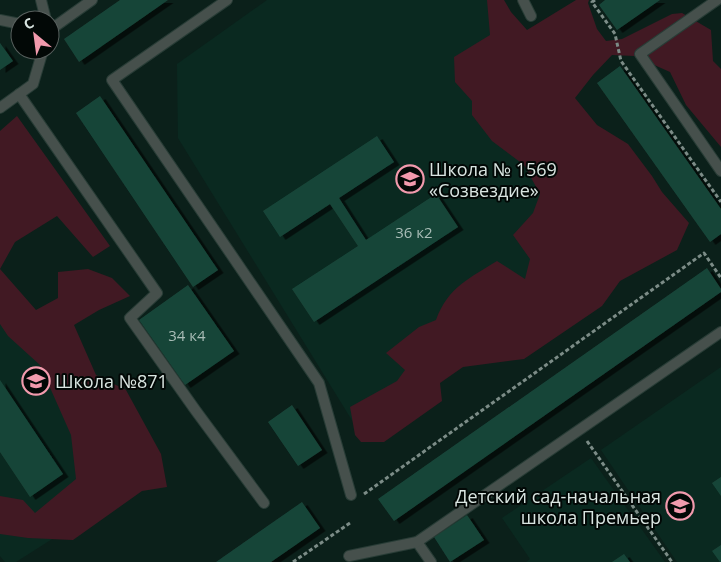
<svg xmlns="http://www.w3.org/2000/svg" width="721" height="562" font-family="'Open Sans',sans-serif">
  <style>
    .built { fill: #0a2920 }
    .green { fill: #411923 }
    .building { fill: #194539; filter: url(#shadow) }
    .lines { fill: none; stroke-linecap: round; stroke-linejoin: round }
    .service-casing { stroke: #283c36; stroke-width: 12 }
    .path { stroke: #7c8c87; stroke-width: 3; stroke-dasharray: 4 2.5; stroke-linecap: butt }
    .service { stroke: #46504c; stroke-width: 10 }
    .labels { text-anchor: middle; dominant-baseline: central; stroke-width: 4; stroke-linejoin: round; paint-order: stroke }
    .number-label { font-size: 15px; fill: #a9bdb7 }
    .poi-label { font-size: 18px; fill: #d9e5e1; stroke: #020806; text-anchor: start }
  </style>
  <defs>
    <filter id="shadow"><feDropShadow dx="5.5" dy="3" stdDeviation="0" flood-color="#0009"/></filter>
  </defs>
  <rect width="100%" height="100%" fill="#0b201a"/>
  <g class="built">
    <path d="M267,0h229l148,220 -291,202 -175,-284 -1,-74z"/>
    <path d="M0,281l145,199 -129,82h-11l-5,-6z"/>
    <path d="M721,367v195h-44l-76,-112z"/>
    <path d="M591,458l74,104h-139l4,-3 -28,-41z"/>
  </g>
  <g class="green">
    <path d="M487,0h17l7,12 16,18 49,-30h13l-1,3 9,26 9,12 16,-2 50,-25 10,-1 29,17 2,31 8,8v78l-35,-42 -16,-33 -36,-16 -22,-1 -19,20 -18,23 22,27 31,19 24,32 10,16 27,31 -12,27 -57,31 -18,25 -78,53 -61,8 -23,16 2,18 -58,41h-23l-6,-7 -5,-28 47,-26 8,-11 -19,-17 33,-26 17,-7c12,-33 34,-42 61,-59l28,18 5,-20 -17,-24 20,-22 7,-19 -16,-29 -32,-24 -20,-26v-14l-17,-19 -1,-25 36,-22z"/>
    <path d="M17,116l93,130 -17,11 -36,-41 -42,26 -15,27 36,41 22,-12v-26l30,-3 24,9 18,18 -31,14 -25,15 22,50 30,15 35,64 6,33 -25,4 -69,49 -45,-2 -28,-4v-38l23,4 12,13 41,-34 -5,-44 -31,-70 -32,-29 -8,-12v-193z"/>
  </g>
  <g class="building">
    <path d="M120,0h48l-89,62 -15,-23z"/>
    <path d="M605,0h55l-43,30 -18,-25z"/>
    <path d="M0,43l13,18 -13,9z"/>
    <path d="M620,66l101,143v25l-11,8 -113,-159z"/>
    <path d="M100,96l118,174 -25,17 -117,-174z"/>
    <path d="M377,136l17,26 -55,36 27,42 70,-46 22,33 -144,95 -22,-33 66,-43 -28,-42 -50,33 -17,-26z"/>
    <path d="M707,268l14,21v3l-327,229 -16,-22z"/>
    <path d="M188,285l46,66 -49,34 -46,-65z"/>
    <path d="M0,380l63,94 -33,23 -30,-45z"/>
    <path d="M292,405l30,45 -24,16 -30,-44z"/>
    <path d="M721,477v19l-9,-13z"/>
    <path d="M302,502l18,26 -49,34h-55z"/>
    <path d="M467,515l17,25 -34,22 -16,-25z"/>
    <path d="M721,545v17h-1l-8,-11z"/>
    <path d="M624,554l6,8h-18z"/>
  </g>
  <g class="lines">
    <g class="service-casing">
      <g id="service">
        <path d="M41,0l5,20"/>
        <path d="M227,0l-115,80 207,303 32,112"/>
        <path d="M523,0l8,16"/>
        <path d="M717,0l-77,54 81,117"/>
        <path d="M0,20l20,4"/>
        <path d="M50,30l42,-30"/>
        <path d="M19,94l138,199 -27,25 66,93 68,92"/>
        <path d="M0,108l33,-24 10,-34"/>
        <path d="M417,542l14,20"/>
        <path d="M349,556l68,-14 304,-210"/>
      </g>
    </g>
    <g class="path">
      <path d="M595,0l-3,2 23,32 6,27 100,141"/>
      <path d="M587,441l85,121"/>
      <path d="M364,494l340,-241 17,25"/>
      <path d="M293,562l57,-39"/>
    </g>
    <use href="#service" class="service"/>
  </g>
  <defs>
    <g id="school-ring" transform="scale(1.4375)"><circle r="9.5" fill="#020806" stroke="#f29aad" stroke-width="1.5"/><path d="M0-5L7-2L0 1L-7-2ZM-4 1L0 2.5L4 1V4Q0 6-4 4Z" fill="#f29aad"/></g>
  </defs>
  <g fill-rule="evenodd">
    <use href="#school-ring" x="410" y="179"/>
    <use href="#school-ring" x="36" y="381"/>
    <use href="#school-ring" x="680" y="506"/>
  </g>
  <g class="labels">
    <g class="number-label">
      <text x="414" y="232">36 к2</text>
      <text x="187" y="335">34 к4</text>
    </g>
    <g class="poi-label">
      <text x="429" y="169">Школа № 1569<tspan x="429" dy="21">«Созвездие»</tspan></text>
      <text x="55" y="381">Школа №871</text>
      <text x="661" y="496" text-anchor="end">Детский сад-начальная<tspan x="661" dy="21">школа Премьер</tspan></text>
    </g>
  </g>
  <g transform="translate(35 35) rotate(331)"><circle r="24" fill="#020806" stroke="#58605e"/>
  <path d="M0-4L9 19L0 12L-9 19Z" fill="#f29aad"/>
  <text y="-8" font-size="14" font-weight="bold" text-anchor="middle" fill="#d9e5e1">С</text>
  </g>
</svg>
